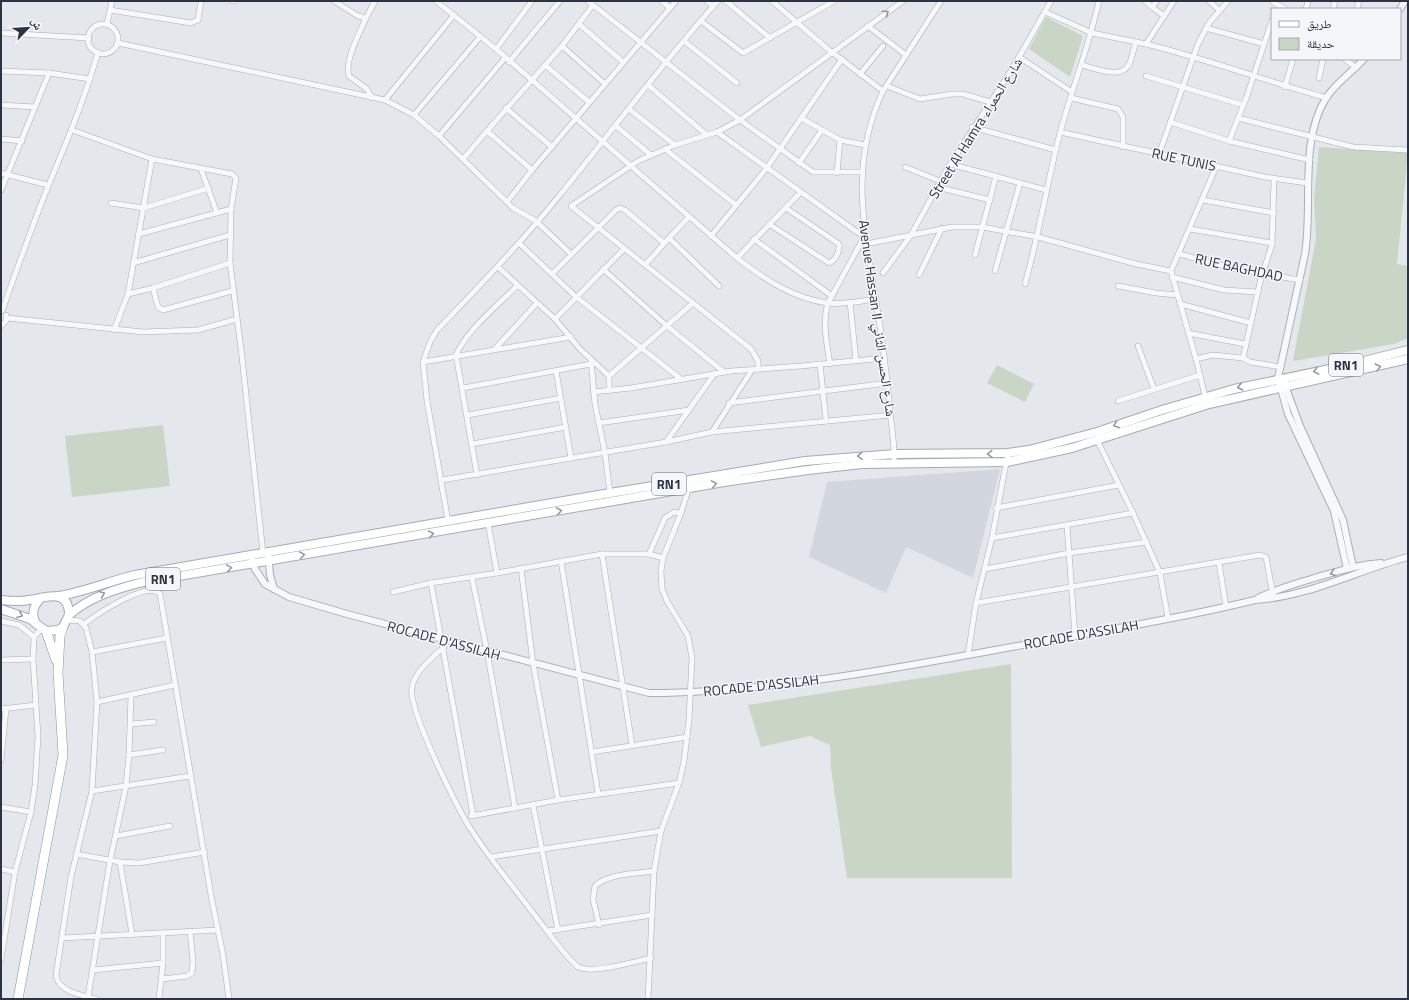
<svg xmlns="http://www.w3.org/2000/svg" width="1409" height="1000" font-family="'Titillium Web','Noto Naskh Arabic',sans-serif">
  <style>
    .built { fill: #d2d6de }
    .green { fill: #c9d6c5 }
    .lines { fill: none; stroke-linecap: round; stroke-linejoin: round }
    .minor-casing { stroke: #a9aeb7; stroke-width: 6 }
    .tertiary-casing { stroke: #a9aeb7; stroke-width: 8 }
    .primary-casing { stroke: #a3abb8; stroke-width: 10 }
    .motorway-casing { stroke: #8b94a3; stroke-width: 10 }
    .minor { stroke: #f7f8fa; stroke-width: 5 }
    .tertiary { stroke: #f7f8fa; stroke-width: 6 }
    .primary { stroke: #fff; stroke-width: 8 }
    .motorway { stroke: #fff; stroke-width: 9 }
    .oneway { stroke: #9196a0 }
    .oneway2 { stroke: #959aa2 }
    .labels { text-anchor: middle; dominant-baseline: central; stroke-width: 3; stroke-linejoin: round; paint-order: stroke }
    .shield { fill: #f4f6f9; stroke: #676e7b; stroke-width: 1 }
    .shield-label { font-size: 13px; font-weight: bold; fill: #2b3445 }
    .street-label { font-size: 14px; fill: #2b3445; stroke: #f4f6f9 }
  </style>
  <rect width="100%" height="100%" fill="#e4e7ec"/>
  <path class="built" d="M1000,469l-27,109 -67,-31 -20,46 -77,-36 18,-75z"/>
  <g class="green">
    <path d="M1046,17l37,19 -13,41 -41,-28z"/>
    <path d="M1319,147l89,6 -11,111 11,2v72l-14,6 -101,17 23,-122 -2,-41z"/>
    <path d="M997,365l37,19 -9,18 -38,-19z"/>
    <path d="M163,425l7,61 -98,11 -7,-61z"/>
    <path d="M1011,664l1,214h-165l-16,-109 -1,-24 -20,-9 -49,11 -13,-42z"/>
  </g>
  <g class="lines">
    <g class="minor-casing">
      <g id="minor">
        <path d="M232,1h2"/>
        <path d="M334,1l24,15 8,2 9,-17"/>
        <path d="M436,1l60,48 241,209c27,21 56,40 90,45 16,2 33,-2 49,-4"/>
        <path d="M588,1l152,119 73,52h48"/>
        <path d="M662,1l8,7"/>
        <path d="M707,1l6,5"/>
        <path d="M726,1l44,37"/>
        <path d="M772,1l57,49 54,41"/>
        <path d="M1145,1l7,6 5,-6"/>
        <path d="M1209,1l10,9"/>
        <path d="M1272,1l13,8"/>
        <path d="M593,5l-31,41 -75,85 45,39 144,-169"/>
        <path d="M1152,7l12,9"/>
        <path d="M1306,9l2,-8"/>
        <path d="M1333,9l2,-8"/>
        <path d="M1357,9l2,-8"/>
        <path d="M110,10l81,13 7,-3 3,-19"/>
        <path d="M1045,12l47,21 54,11 28,-43"/>
        <path d="M366,18c-6,14 -22,43 -17,58l18,13 5,9"/>
        <path d="M1272,20l-25,76 -18,45 81,19"/>
        <path d="M701,21l42,32 91,-52"/>
        <path d="M107,24l5,-23"/>
        <path d="M579,24l44,38"/>
        <circle cx="103" cy="39" r="15"/>
        <path d="M868,26l38,29"/>
        <path d="M1206,28l58,16"/>
        <path d="M1,33l88,5"/>
        <path d="M684,41l53,42"/>
        <path d="M118,43l267,57 29,15 25,21 74,72 23,13 35,33"/>
        <path d="M1146,44c61,15 120,37 181,54"/>
        <path d="M562,46l43,38"/>
        <path d="M496,49l36,-48"/>
        <path d="M1019,57l53,35"/>
        <path d="M1345,59l11,9"/>
        <path d="M509,62l51,-61"/>
        <path d="M545,65l44,37"/>
        <path d="M1082,65c12,3 38,14 46,1 4,-6 5,-16 8,-24"/>
        <path d="M1,71l48,2 41,6"/>
        <path d="M860,74l23,-28"/>
        <path d="M1146,76l97,29"/>
        <path d="M1319,78l4,-19"/>
        <path d="M648,85l59,50"/>
        <path d="M887,86l33,13 32,-5h11l27,8"/>
        <path d="M1285,87l8,-28"/>
        <path d="M1071,98l47,11 5,8v30"/>
        <path d="M385,100l69,-85"/>
        <path d="M1,105l34,2"/>
        <path d="M506,108l46,39"/>
        <path d="M629,109l46,36"/>
        <path d="M414,115l66,-78"/>
        <path d="M801,118l39,22 25,5"/>
        <path d="M1238,118l115,29 55,3"/>
        <path d="M1170,122l59,19"/>
        <path d="M616,126l35,29"/>
        <path d="M972,127l84,23"/>
        <path d="M72,130l80,29 80,15 4,4 -5,31 -1,54 12,94 21,196"/>
        <path d="M717,132l147,105"/>
        <path d="M1060,132l205,45 42,6"/>
        <path d="M439,136l66,-78"/>
        <path d="M1,139l21,2"/>
        <path d="M665,149l71,56"/>
        <path d="M1159,154l39,-110 11,-21 19,-22"/>
        <path d="M463,159l24,-28"/>
        <path d="M799,163l23,-33"/>
        <path d="M950,164l96,26"/>
        <path d="M905,167l35,14"/>
        <path d="M201,169l16,44"/>
        <path d="M1,173l47,12"/>
        <path d="M837,173l3,-33"/>
        <path d="M1274,179l-2,66 -11,33 -18,80 7,4 31,5"/>
        <path d="M937,187l53,13"/>
        <path d="M1,190l48,-117"/>
        <path d="M1203,200l71,13"/>
        <path d="M507,202l25,-32"/>
        <path d="M111,203l33,5 65,-20"/>
        <path d="M769,224l57,37 3,2c7,-3 11,-12 10,-19l-53,-36"/>
        <path d="M1190,229l82,14"/>
        <path d="M139,234l92,-25"/>
        <path d="M711,236l55,-67 76,-110"/>
        <path d="M669,238l20,-21"/>
        <path d="M754,239l78,57"/>
        <path d="M519,243l56,53 106,83"/>
        <path d="M866,244l86,-17h30l56,10 98,27 35,7"/>
        <path d="M1179,254l61,16 60,10"/>
        <path d="M975,255l21,-79"/>
        <path d="M737,258l63,-65"/>
        <path d="M133,263l97,-28"/>
        <path d="M645,265l24,-27 50,48"/>
        <path d="M498,267l57,52 25,30 29,27"/>
        <path d="M603,269l64,57 57,46"/>
        <path d="M995,271l25,-88"/>
        <path d="M883,273l28,-38 39,-71 61,-93 40,-70"/>
        <path d="M552,274l64,-64 4,-2 5,2 39,33"/>
        <path d="M919,275l23,-47"/>
        <path d="M1172,277l52,13 33,2"/>
        <path d="M1025,284c14,-50 22,-101 35,-151 12,-45 29,-87 39,-132"/>
        <path d="M1118,286l38,7 21,2"/>
        <path d="M153,288l5,19 5,3 69,-19"/>
        <path d="M128,294l25,-6 77,-25"/>
        <path d="M850,302l6,59"/>
        <path d="M1180,304l71,19"/>
        <path d="M2,311c15,-42 30,-85 47,-127 18,-43 36,-86 49,-132"/>
        <path d="M7,318l136,14 55,-2 39,-11"/>
        <path d="M555,319l69,-70"/>
        <path d="M1,326l5,-5v-6"/>
        <path d="M114,330l14,-36 24,-135"/>
        <path d="M1188,333l57,11"/>
        <path d="M1138,346l16,43"/>
        <path d="M495,349l42,-46"/>
        <path d="M1196,359l17,-4 30,3"/>
        <path d="M591,360l4,44 10,49 5,40"/>
        <path d="M423,362l148,-25"/>
        <path d="M820,364l6,57"/>
        <path d="M830,364c-3,-20 -8,-41 -2,-61l36,-66"/>
        <path d="M758,369v-8l-7,-12 -180,-143 67,-45 37,-16 42,-13 23,-12 163,-119"/>
        <path d="M556,371l15,87"/>
        <path d="M463,388l128,-24"/>
        <path d="M609,391v-15l84,-73"/>
        <path d="M593,392l38,-4 100,-17 70,-5 83,-8"/>
        <path d="M1205,396l-9,-37 -25,-88 45,-104"/>
        <path d="M1118,401l82,-26"/>
        <path d="M729,403l159,-20"/>
        <path d="M468,415l93,-17"/>
        <path d="M599,423l90,-13"/>
        <path d="M712,432l40,-62"/>
        <path d="M1097,440l36,73 27,60 8,45"/>
        <path d="M666,442l49,-69"/>
        <path d="M472,444l94,-17"/>
        <path d="M894,464c1,-18 -2,-34 -4,-52 -3,-37 -8,-74 -14,-111 -12,-75 -27,-137 7,-210l58,-90"/>
        <path d="M477,475l-21,-120c11,-25 42,-50 62,-70"/>
        <path d="M442,480l224,-38 46,-10 179,-17"/>
        <path d="M996,508l123,-23"/>
        <path d="M448,521l-21,-120 -4,-39 7,-20 7,-12c42,-43 84,-87 122,-134 53,-65 103,-133 159,-195"/>
        <path d="M488,523l9,50"/>
        <path d="M1067,525l8,111"/>
        <path d="M992,538l141,-25"/>
        <path d="M602,554h47l14,4"/>
        <path d="M649,554l16,-36 9,-6 7,1"/>
        <path d="M561,561l37,232"/>
        <path d="M1219,563l7,44"/>
        <path d="M521,568l12,95 25,137"/>
        <path d="M985,569l84,-16 78,-11"/>
        <path d="M472,578l15,73 28,157"/>
        <path d="M431,583l42,232"/>
        <path d="M393,592l38,-9 66,-10 105,-19 30,191"/>
        <path d="M976,603l284,-48 6,2 7,38"/>
        <path d="M68,620l12,1 6,7 6,24 5,50 -5,89 -21,86 -15,98c2,17 26,20 40,24"/>
        <path d="M1,621l18,4 15,12"/>
        <path d="M84,624c12,-9 63,-44 76,-30l52,307 11,54 6,44"/>
        <path d="M444,647c-12,11 -29,24 -32,40 -5,20 45,121 58,141 19,30 42,57 63,85 14,17 29,40 45,54 16,7 55,-5 73,-9"/>
        <path d="M92,652l75,-14"/>
        <path d="M968,655l8,-52 16,-65 16,-85"/>
        <path d="M1,660l32,-1"/>
        <path d="M97,702l78,-17"/>
        <path d="M1,709l35,-4"/>
        <path d="M131,724l23,-2"/>
        <path d="M592,752l95,-15"/>
        <path d="M129,755l34,-5"/>
        <path d="M1,760l5,-51"/>
        <path d="M92,791l98,-15"/>
        <path d="M533,805l25,125"/>
        <path d="M1,807l30,5"/>
        <path d="M471,816l87,-16 121,-17"/>
        <path d="M116,836l54,-10"/>
        <path d="M76,854l44,8 19,1 66,-11"/>
        <path d="M491,857l170,-26"/>
        <path d="M120,862l12,72"/>
        <path d="M1,869l14,3"/>
        <path d="M599,925l-6,-26 2,-13c14,-13 41,-12 59,-15"/>
        <path d="M548,931l104,-16"/>
        <path d="M62,938l156,-8"/>
        <path d="M1,959l14,-87 16,-60 4,-27 3,-49 -5,-77 1,-22 7,-8"/>
        <path d="M93,970l70,-7v-30"/>
        <path d="M162,979l25,-3 5,-3 1,-12 -3,-30"/>
        <path d="M88,997l22,-136 16,-75 3,-31 2,-59"/>
        <path d="M159,999l4,-36"/>
        <path d="M648,999l6,-128 7,-40 18,-48 5,-22 5,-41 3,-62 -4,-22 -21,-35 -5,-12 -1,-18 2,-13 18,-45 8,-26"/>
      </g>
    </g>
    <g class="tertiary-casing">
      <g id="tertiary">
        <path d="M1400,9l5,-8"/>
        <path d="M1284,383l16,43 43,94 10,47"/>
        <path d="M268,552l2,23 4,14"/>
        <path d="M251,556l4,13 10,15 24,13 58,17 302,79h15c115,-3 229,-24 342,-45 83,-15 167,-28 249,-48 53,-3 103,-30 153,-43"/>
        <path d="M1347,569l-13,-58 -46,-97 -10,-36 27,-124c8,-48 -6,-113 21,-156 10,-15 26,-26 38,-39"/>
        <path d="M1258,598c18,-9 37,-14 56,-20 23,-6 44,-14 67,-15"/>
      </g>
    </g>
    <g class="primary-casing">
      <g id="primary">
        <path d="M58,596c27,-4 51,-15 77,-21l475,-82 195,-32 90,-7 113,-1 21,-3 68,-18 65,-22 72,-21 110,-23 64,-16"/>
        <path d="M1,600c9,1 19,2 28,0 16,-2 40,-13 40,15l-6,12 -5,3 -12,1 -16,-12 -29,-10"/>
        <path d="M69,615c21,-18 44,-25 70,-32l585,-101 84,-12 54,-6 145,-2 65,-14 137,-44 199,-45"/>
        <path d="M36,624c-5,-10 -3,-18 5,-26"/>
      </g>
    </g>
    <g class="motorway-casing">
      <g id="motorway">
        <path d="M46,631l10,29"/>
        <path d="M18,999l45,-244 -5,-82 2,-37 3,-9"/>
      </g>
    </g>
    <use href="#minor" class="minor"/>
    <use href="#tertiary" class="tertiary"/>
    <use href="#primary" class="primary"/>
    <use href="#motorway" class="motorway"/>
  </g>
  <defs><path id="oneway-chevron" d="M-2-3.5L2.5 0L-2 3.5" fill="none" stroke-width="1.6" stroke-linecap="round" stroke-linejoin="round"/></defs>
  <g class="oneway">
    <use href="#oneway-chevron" transform="translate(886 13) rotate(-35)"/>
    <use href="#oneway-chevron" transform="translate(1333 573) rotate(164)"/>
  </g>
  <g class="oneway2">
    <use href="#oneway-chevron" transform="translate(1378 367) rotate(-14)"/>
    <use href="#oneway-chevron" transform="translate(1316 371) rotate(169)"/>
    <use href="#oneway-chevron" transform="translate(1240 387) rotate(167)"/>
    <use href="#oneway-chevron" transform="translate(1116 425) rotate(160)"/>
    <use href="#oneway-chevron" transform="translate(990 454) rotate(177)"/>
    <use href="#oneway-chevron" transform="translate(860 456) rotate(176)"/>
    <use href="#oneway-chevron" transform="translate(714 484) rotate(-10)"/>
    <use href="#oneway-chevron" transform="translate(559 511) rotate(-10)"/>
    <use href="#oneway-chevron" transform="translate(431 534) rotate(-10)"/>
    <use href="#oneway-chevron" transform="translate(302 555) rotate(-10)"/>
    <use href="#oneway-chevron" transform="translate(229 568) rotate(-9)"/>
    <use href="#oneway-chevron" transform="translate(102 594) rotate(-23)"/>
    <use href="#oneway-chevron" transform="translate(20 615) rotate(23)"/>
  </g>
  <g class="labels">
    <g class="shield">
      <rect x="1329" y="354" width="34" height="22" rx="3"/>
      <rect x="652" y="473" width="34" height="22" rx="3"/>
      <rect x="146" y="568" width="34" height="22" rx="3"/>
    </g>
    <g class="shield-label">
      <text x="1346" y="365">RN1</text>
      <text x="669" y="484">RN1</text>
      <text x="163" y="579">RN1</text>
    </g>
    <g class="street-label">
      <text transform="translate(975 128) rotate(-58)">Street Al Hamra شارع الحمراء</text>
      <text transform="translate(1184 159) rotate(12)">RUE TUNIS</text>
      <text transform="translate(1239 267) rotate(12)">RUE BAGHDAD</text>
      <text transform="translate(878 318) rotate(82)">Avenue Hassan II شارع الحسن الثاني</text>
      <text transform="translate(1081 634) rotate(-10)">ROCADE D'ASSILAH</text>
      <text transform="translate(444 640) rotate(15)">ROCADE D'ASSILAH</text>
      <text transform="translate(761 685) rotate(-6)">ROCADE D'ASSILAH</text>
    </g>
  </g>
  <rect width="1409" height="1000" fill="none" stroke="#2b3445" stroke-width="4"/>
  <rect x="1271" y="8" width="130" height="52" fill="#f4f6f9" stroke="#a4a8b1"/>
  <rect x="1279" y="21" width="20" height="6" fill="#ffffff" stroke="#a4a8b1"/>
  <text x="1307" y="28" font-size="12" fill="#2b3445">طريق</text>
  <rect x="1279" y="38" width="20" height="12" fill="#c9d6c5" stroke="#a4a8b1"/>
  <text x="1307" y="48" font-size="12" fill="#2b3445">حديقة</text>
  <g transform="translate(28 28) rotate(65)" stroke="#f4f6f9" stroke-width="3" paint-order="stroke">
  <path d="M0-3L7 15L0 10L-7 15Z" fill="#2b3445"/>
  <text y="-6" font-size="11" font-weight="bold" text-anchor="middle" fill="#2b3445">ش</text>
  </g>
</svg>
